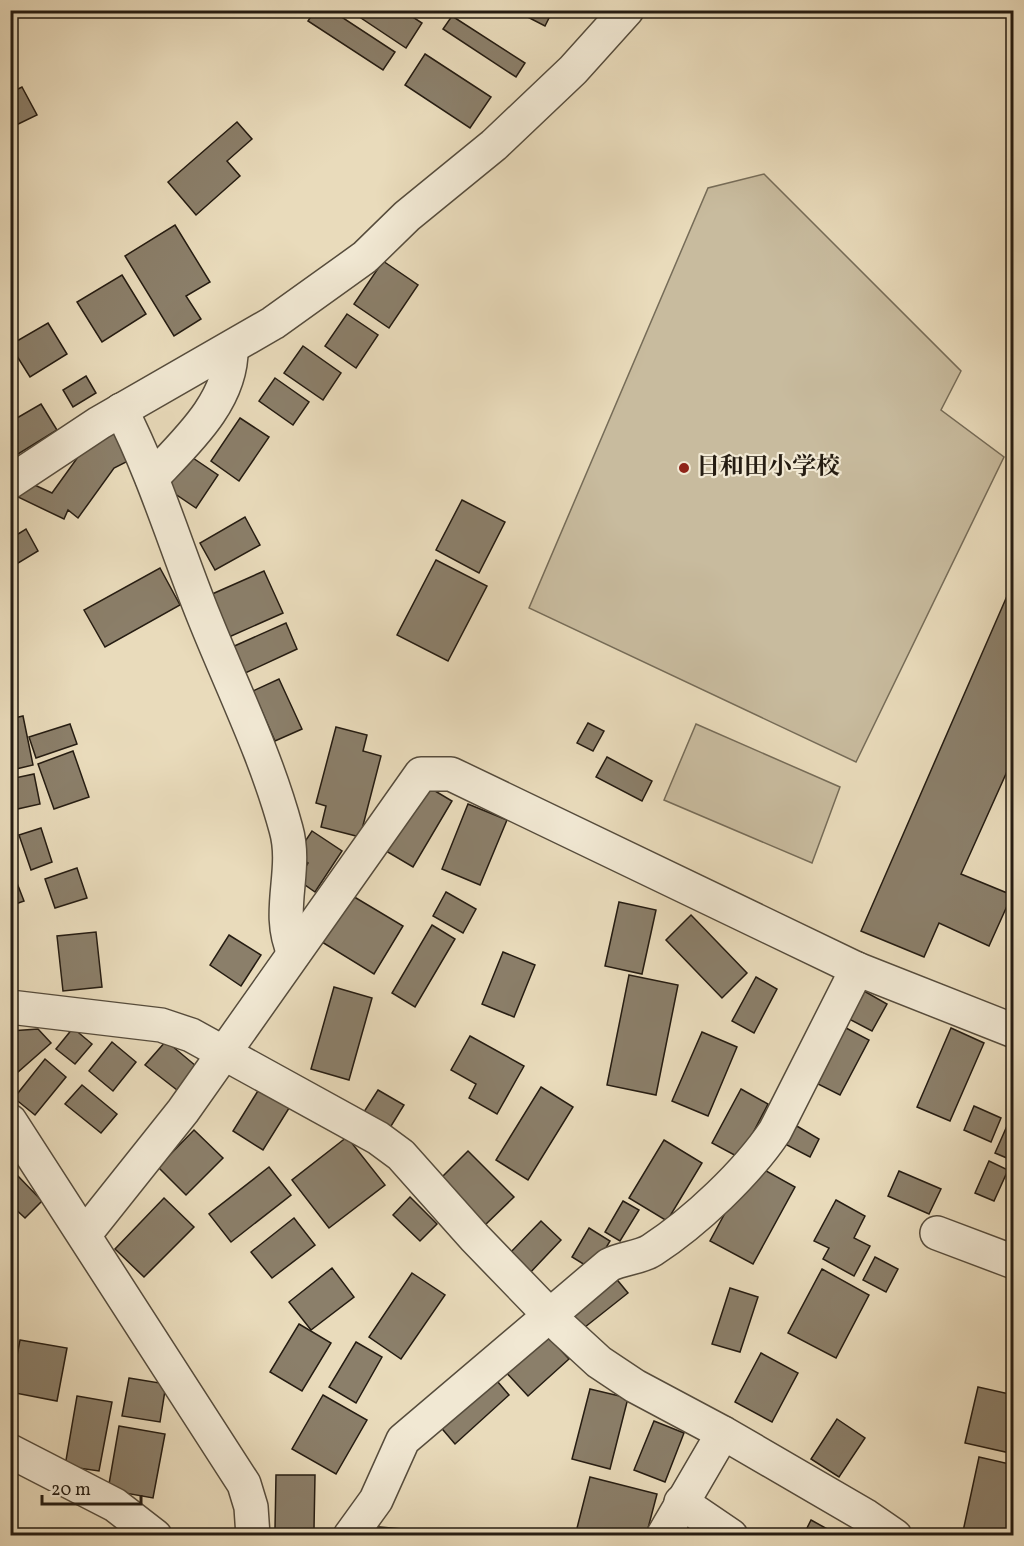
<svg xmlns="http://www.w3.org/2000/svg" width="1024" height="1546" font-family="Vollkorn,'Noto Serif JP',serif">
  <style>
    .green { fill: #c8bb9e; stroke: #766c58; stroke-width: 1.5 }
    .building { fill: #8b7f6a; stroke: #251c12; stroke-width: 1.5 }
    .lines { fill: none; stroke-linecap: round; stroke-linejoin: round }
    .minor-casing { stroke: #564c3c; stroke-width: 36 }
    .minor { stroke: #f1e8d3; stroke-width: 33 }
    .poi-dot { fill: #8f2418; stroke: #f1e8d3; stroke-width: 2 }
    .labels { text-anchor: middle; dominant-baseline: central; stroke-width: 4.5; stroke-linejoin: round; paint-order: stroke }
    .poi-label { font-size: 24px; font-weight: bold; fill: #251c12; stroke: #f1e8d3; text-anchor: start }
  </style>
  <rect width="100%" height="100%" fill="#e9dbbb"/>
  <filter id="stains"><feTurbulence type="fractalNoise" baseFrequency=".00333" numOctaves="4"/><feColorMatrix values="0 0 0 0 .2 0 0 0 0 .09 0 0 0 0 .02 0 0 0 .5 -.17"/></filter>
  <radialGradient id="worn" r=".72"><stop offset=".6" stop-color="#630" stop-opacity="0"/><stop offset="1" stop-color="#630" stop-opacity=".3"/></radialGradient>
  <g class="green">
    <path d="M764,174l197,197 -20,39 63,47 -148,305 -327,-154 179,-420z"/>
    <path d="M696,724l144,63 -28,76 -148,-63z"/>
  </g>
  <g class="building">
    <path d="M315,10h16l64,42 -12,18 -75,-49z"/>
    <path d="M349,10h53l20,13 -16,25z"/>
    <path d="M514,10h39l-8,16z"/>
    <path d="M452,16l73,47 -9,14 -73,-48z"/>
    <path d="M425,54l66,43 -21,31 -65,-43z"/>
    <path d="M22,87l15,28 -27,13v-35z"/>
    <path d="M237,122l15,17 -25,22 13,15 -44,39 -28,-33z"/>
    <path d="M175,225l35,57 -24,14 15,23 -27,17 -49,-80z"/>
    <path d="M383,261l35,24 -29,43 -35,-24z"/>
    <path d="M122,275l24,39 -44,28 -25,-40z"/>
    <path d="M347,314l31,21 -22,33 -31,-22z"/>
    <path d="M48,323l19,31 -37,23 -20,-32z"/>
    <path d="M303,346l38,27 -18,27 -39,-27z"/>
    <path d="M86,376l10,17 -23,14 -10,-17z"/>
    <path d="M275,378l34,24 -16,23 -34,-24z"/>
    <path d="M41,404l16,26 -47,29v-37z"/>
    <path d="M240,418l29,19 -30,44 -28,-20z"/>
    <path d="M119,428l15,30 -20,10 -36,50 -10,-8 -4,9 -46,-22 8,-16 26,12 36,-50z"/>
    <path d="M187,454l31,21 -22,33 -31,-21z"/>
    <path d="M462,500l43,22 -26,51 -43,-23z"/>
    <path d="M245,517l15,28 -45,25 -15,-27z"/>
    <path d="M26,529l12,22 -28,17v-29z"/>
    <path d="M436,560l51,26 -39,75 -51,-26z"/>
    <path d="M160,568l20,37 -75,42 -21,-37z"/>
    <path d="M264,571l19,42 -54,24 -19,-42z"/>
    <path d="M1014,580v176l-53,118 51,21 -23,51 -50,-23 -15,34 -63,-26z"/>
    <path d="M286,623l11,26 -56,26 -11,-27z"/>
    <path d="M279,679l23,50 -27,12 -22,-50z"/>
    <path d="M23,716l10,49 -21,5 -2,-51z"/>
    <path d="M588,723l16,8 -11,20 -16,-8z"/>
    <path d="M70,724l7,20 -41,14 -7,-21z"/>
    <path d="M336,727l31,8 -4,16 18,5 -21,81 -39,-10 5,-21 -10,-3z"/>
    <path d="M73,751l16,46 -35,12 -16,-45z"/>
    <path d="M607,757l45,24 -10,20 -46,-24z"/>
    <path d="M34,774l6,30 -27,6 -3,-31z"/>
    <path d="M425,785l27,16 -39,66 -27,-16z"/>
    <path d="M468,804l39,16 -27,65 -38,-16z"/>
    <path d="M41,828l11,34 -21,8 -12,-35z"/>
    <path d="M312,831l30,20 -27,41 -17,-12 10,-17 -12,-8z"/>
    <path d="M10,865l14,36 -14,5z"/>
    <path d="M77,868l10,30 -32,10 -10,-29z"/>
    <path d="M346,892l57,34 -29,48 -57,-35z"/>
    <path d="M446,892l30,17 -13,24 -30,-17z"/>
    <path d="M619,902l37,8 -14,64 -37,-8z"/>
    <path d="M691,915l56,58 -25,25 -56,-58z"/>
    <path d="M432,925l23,14 -40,68 -23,-14z"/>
    <path d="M96,932l6,55 -39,4 -6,-55z"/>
    <path d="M229,935l32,20 -20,31 -31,-21z"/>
    <path d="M503,952l32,13 -21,52 -32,-13z"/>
    <path d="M629,975l49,10 -22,110 -49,-10z"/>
    <path d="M756,977l21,12 -23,44 -22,-12z"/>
    <path d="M334,987l38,11 -23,82 -38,-11z"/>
    <path d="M864,991l23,13 -15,27 -23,-12z"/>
    <path d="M73,1028l19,16 -17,20 -19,-15z"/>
    <path d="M846,1028l23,12 -29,55 -24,-12z"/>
    <path d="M951,1028l33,15 -34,78 -33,-14z"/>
    <path d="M38,1029l13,14 -41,36v-48z"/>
    <path d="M702,1032l35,15 -29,69 -36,-15z"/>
    <path d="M470,1036l54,30 -27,48 -28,-16 7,-14 -25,-14z"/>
    <path d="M166,1041l30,25 -19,24 -32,-25z"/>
    <path d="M112,1042l24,20 -23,29 -24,-20z"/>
    <path d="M45,1059l21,18 -31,38 -21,-17z"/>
    <path d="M82,1085l35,29 -16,19 -36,-29z"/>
    <path d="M261,1086l30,19 -28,45 -30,-19z"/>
    <path d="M541,1087l32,20 -45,73 -32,-20z"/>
    <path d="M741,1089l27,15 -28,54 -28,-15z"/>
    <path d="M378,1090l26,15 -16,26 -26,-16z"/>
    <path d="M974,1106l27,12 -10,24 -27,-12z"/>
    <path d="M1014,1110v51l-19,-8z"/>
    <path d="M795,1125l24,14 -9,18 -25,-13z"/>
    <path d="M194,1130l29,28 -37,37 -28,-28z"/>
    <path d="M347,1137l38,48 -56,43 -37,-48z"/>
    <path d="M664,1140l38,23 -35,58 -38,-23z"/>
    <path d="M468,1151l46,46 -31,30 -45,-46z"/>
    <path d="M989,1161l19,9 -14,31 -19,-8z"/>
    <path d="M752,1163l43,24 -42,77 -43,-23z"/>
    <path d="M269,1167l22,28 -60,47 -22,-28z"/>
    <path d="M899,1171l42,18 -12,25 -41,-18z"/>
    <path d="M17,1175l25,26 -17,17 -15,-14v-23z"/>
    <path d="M410,1197l27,27 -17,17 -27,-26z"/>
    <path d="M164,1198l30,29 -50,50 -29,-28z"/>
    <path d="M836,1200l29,16 -11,22 16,8 -16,30 -31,-17 6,-11 -15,-7z"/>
    <path d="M623,1201l16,9 -19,31 -15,-9z"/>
    <path d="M294,1218l21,27 -43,33 -21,-26z"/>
    <path d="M541,1221l20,19 -34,36 -20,-20z"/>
    <path d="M589,1228l21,13 -17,29 -21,-13z"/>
    <path d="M875,1257l23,12 -12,23 -23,-12z"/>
    <path d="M332,1268l22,29 -43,33 -22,-28z"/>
    <path d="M822,1269l47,26 -33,63 -48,-25z"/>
    <path d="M609,1270l19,23 -48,38 -18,-23z"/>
    <path d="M412,1273l33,22 -44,64 -32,-22z"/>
    <path d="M730,1288l28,9 -18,55 -28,-8z"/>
    <path d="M299,1324l32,19 -29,48 -32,-19z"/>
    <path d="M544,1332l25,27 -41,37 -25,-27z"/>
    <path d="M20,1340l47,8 -10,53 -47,-9z"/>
    <path d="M356,1342l26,15 -26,46 -27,-16z"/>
    <path d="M761,1353l37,20 -26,49 -37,-20z"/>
    <path d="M492,1375l17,20 -54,49 -17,-20z"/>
    <path d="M129,1378l37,6 -6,38 -38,-6z"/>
    <path d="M978,1387l36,8v43l-4,15 -45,-10z"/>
    <path d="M590,1389l38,9 -18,71 -38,-10z"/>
    <path d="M323,1395l44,25 -31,54 -44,-25z"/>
    <path d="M77,1396l35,6 -13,69 -34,-5z"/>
    <path d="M837,1419l28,19 -26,39 -28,-18z"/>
    <path d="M654,1421l30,12 -19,49 -31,-12z"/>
    <path d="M119,1426l46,8 -12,64 -45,-8z"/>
    <path d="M979,1457l35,8v71h-52z"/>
    <path d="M276,1475h39l-1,54h-39z"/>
    <path d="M590,1477l67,17 -11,42h-71z"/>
    <path d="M811,1520l29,16h-37z"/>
    <path d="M367,1526l36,3v7h-36z"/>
  </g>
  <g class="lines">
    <g class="minor-casing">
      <g id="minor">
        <path d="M121,410c34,66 55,138 83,207 28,70 62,138 82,212 12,42 -11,83 8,124"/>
        <path d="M152,478c33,-35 80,-77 79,-129"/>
        <path d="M10,482l89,-59 174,-100 92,-66 42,-41 87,-71 79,-75 54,-60"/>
        <path d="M10,1007l151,18 30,10 187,103 23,17 74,83 87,90 37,34 36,24 90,48 141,82 29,20"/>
        <path d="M10,1121l234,363 7,23 2,29"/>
        <path d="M937,1233l77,29"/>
        <path d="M85,1234l98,-123 238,-337h30l406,195 157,62"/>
        <path d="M10,1451l105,54 40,31"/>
        <path d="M681,1502l50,34"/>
        <path d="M350,1536l26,-36 27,-60 206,-175c13,-7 31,-7 43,-15 43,-28 95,-77 123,-119l82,-162"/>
        <path d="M663,1536l60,-103"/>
      </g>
    </g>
    <use href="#minor" class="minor"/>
  </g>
  <circle class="poi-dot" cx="684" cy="468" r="6"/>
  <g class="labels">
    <g class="poi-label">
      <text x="696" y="468">日和田小学校</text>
    </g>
  </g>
  <rect width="1024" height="1546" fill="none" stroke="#e9dbbb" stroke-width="36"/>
  <rect x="12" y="12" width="1000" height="1522" fill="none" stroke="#251c12" stroke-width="3"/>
  <rect x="18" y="18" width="988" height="1510" fill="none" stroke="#251c12" stroke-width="1.5"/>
  <path d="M42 1495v9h99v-9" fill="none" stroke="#251c12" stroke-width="3"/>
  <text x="51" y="1495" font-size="18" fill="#251c12" stroke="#f1e8d3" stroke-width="4.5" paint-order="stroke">20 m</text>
  <rect width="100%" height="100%" filter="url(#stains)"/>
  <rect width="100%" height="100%" fill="url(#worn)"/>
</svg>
